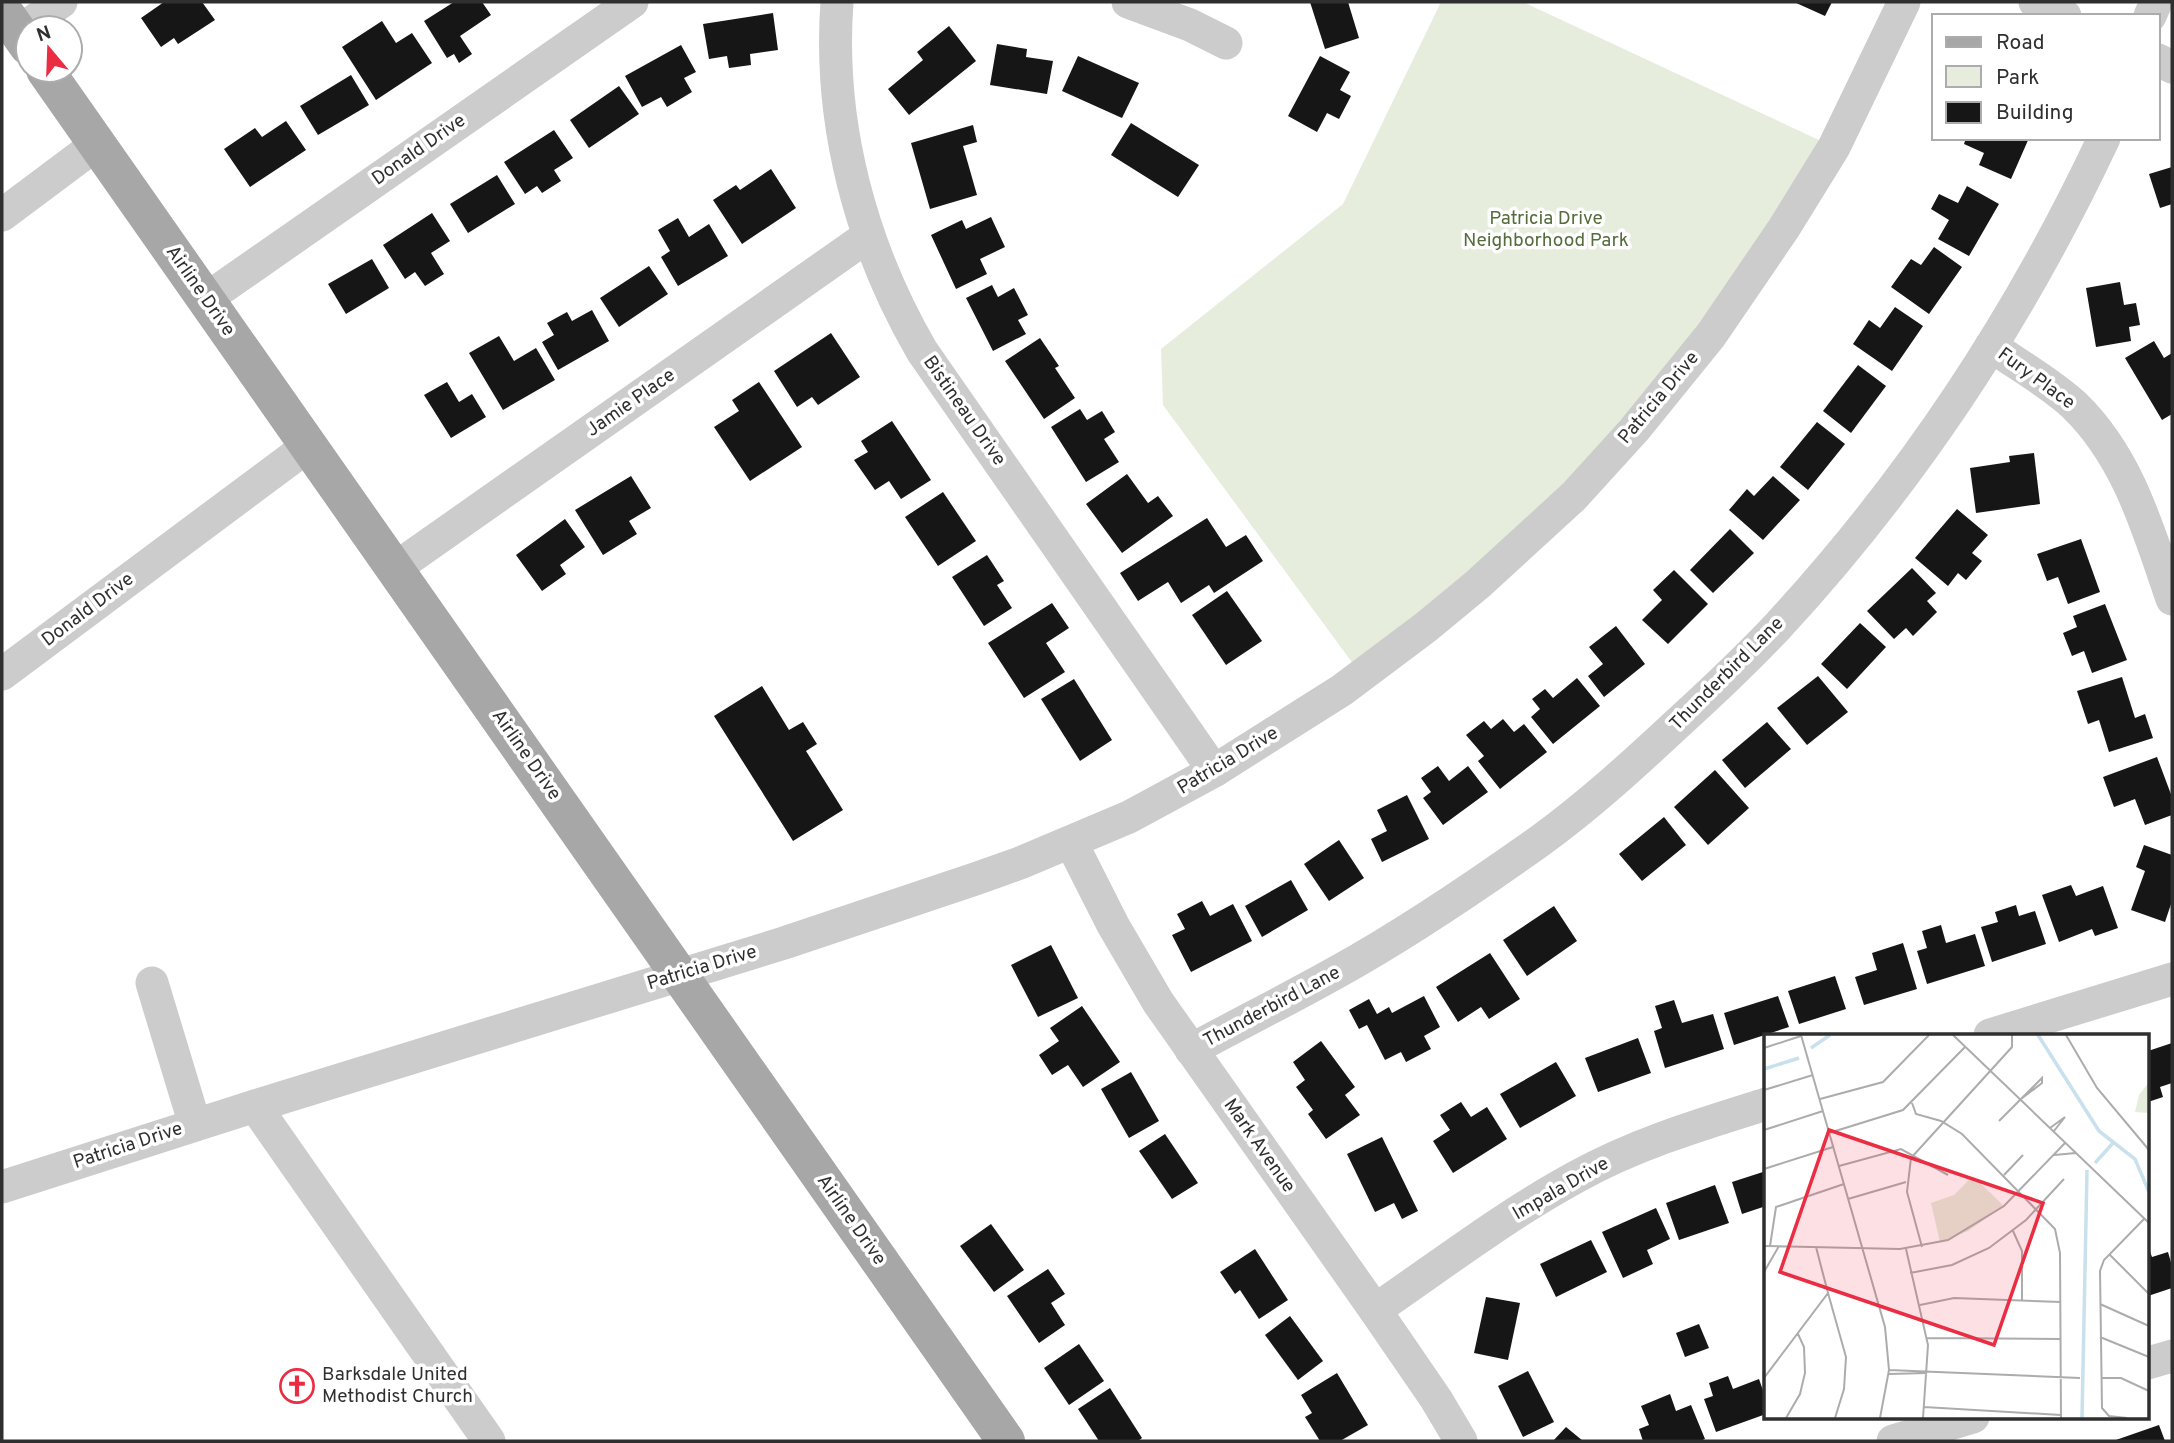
<svg xmlns="http://www.w3.org/2000/svg" width="2174" height="1443" font-family="Overpass,sans-serif">
  <style>
    .green { fill: #e6eddd }
    .building { fill: #161616 }
    .lines { fill: none; stroke-linecap: round; stroke-linejoin: round }
    .minor { stroke: #ccc; stroke-width: 33 }
    .major { stroke: #a7a7a7; stroke-width: 38 }
    .labels { text-anchor: middle; dominant-baseline: central; stroke-width: 7; stroke-linejoin: round; paint-order: stroke }
    .street-label { font-size: 19px; fill: #2f2f2f; stroke: #fff }
    .park-label { font-size: 19px; fill: #546d3b; stroke: #fff }
    .poi-label { font-size: 19px; fill: #2f2f2f; stroke: #fff; text-anchor: start }
    .inset-river { fill: none; stroke: #c9e0ed; stroke-width: 3.5 }
    .inset-road { fill: none; stroke: #acacac; stroke-width: 2 }
    .view { fill: #ea2d42; fill-opacity: 0.15; stroke: #ea2d42; stroke-width: 3.5 }
    .inset-edge { fill: none; stroke: #2f2f2f; stroke-width: 3.5 }
  </style>
  <rect width="100%" height="100%" fill="#fff"/>
  <path class="green" d="M1441,2h82l311,145 -252,341 -220,188 -199,-271 -2,-56 182,-145z"/>
  <g class="building">
    <path d="M164,2h38l13,18 -37,24 -4,-6 -13,9 -20,-29z"/>
    <path d="M454,2h28l9,13 -31,21 12,18 -13,9 -5,-9 -7,4 -23,-37z"/>
    <path d="M1310,2h38l11,36 -34,11z"/>
    <path d="M1794,2h38l-7,14z"/>
    <path d="M773,13l5,37 -28,4 1,11 -22,3 -2,-12 -18,3 -6,-35z"/>
    <path d="M382,21l14,22 16,-10 20,30 -56,37 -34,-53z"/>
    <path d="M949,26l27,35 -67,54 -21,-26 35,-29 -6,-8z"/>
    <path d="M997,44l30,5 -1,8 27,4 -6,33 -57,-9z"/>
    <path d="M681,45l15,27 -12,6 8,14 -25,15 -6,-10 -19,10 -17,-31z"/>
    <path d="M1078,56l61,27 -17,35 -60,-27z"/>
    <path d="M1320,56l30,16 -10,18 11,6 -12,23 -12,-6 -10,19 -29,-16z"/>
    <path d="M351,75l18,30 -51,30 -18,-29z"/>
    <path d="M619,86l20,28 -50,34 -19,-28z"/>
    <path d="M286,121l20,29 -56,37 -26,-38 31,-21 7,9z"/>
    <path d="M1131,123l68,42 -21,32 -67,-42z"/>
    <path d="M973,125l4,17 -14,4 14,49 -47,14 -19,-66z"/>
    <path d="M554,130l19,28 -19,12 7,11 -19,12 -5,-7 -12,8 -21,-32z"/>
    <path d="M1966,138h63l-18,41 -32,-14 5,-12 -20,-9z"/>
    <path d="M2172,167v37l-12,4 -11,-34z"/>
    <path d="M771,169l25,39 -54,36 -29,-44 23,-15 4,5z"/>
    <path d="M497,175l18,29 -47,29 -18,-29z"/>
    <path d="M1967,186l32,18 -30,52 -31,-17 11,-19 -18,-11 8,-15 19,9z"/>
    <path d="M432,213l18,28 -19,12 13,21 -19,12 -10,-14 -10,7 -22,-34z"/>
    <path d="M991,217l14,30 -25,12 7,15 -31,15 -25,-54 31,-15 4,9z"/>
    <path d="M678,218l11,19 20,-13 19,32 -50,30 -17,-29 9,-6 -12,-21z"/>
    <path d="M1934,247l28,20 -33,47 -38,-27 20,-28 10,6z"/>
    <path d="M372,259l17,29 -43,26 -18,-30z"/>
    <path d="M649,266l19,28 -49,33 -19,-29z"/>
    <path d="M2120,282l4,23 12,-2 4,22 -11,2 2,14 -35,6 -10,-59z"/>
    <path d="M992,285l6,12 16,-9 14,27 -10,5 8,14 -33,17 -27,-53z"/>
    <path d="M1895,307l28,19 -31,45 -39,-27 16,-24 11,8z"/>
    <path d="M592,310l17,31 -51,29 -16,-28 12,-7 -7,-12 20,-11 5,9z"/>
    <path d="M831,333l29,44 -42,28 -6,-8 -15,10 -23,-36z"/>
    <path d="M499,336l15,25 22,-13 19,32 -52,30 -34,-57z"/>
    <path d="M1040,338l19,28 -4,2 20,30 -31,21 -39,-58z"/>
    <path d="M2154,341l10,17 8,-5v61l-10,6 -37,-62z"/>
    <path d="M1858,365l28,21 -35,47 -28,-22z"/>
    <path d="M447,382l12,20 13,-8 14,23 -35,21 -27,-43z"/>
    <path d="M759,382l43,65 -52,34 -36,-54 25,-16 -7,-11z"/>
    <path d="M1080,409l7,11 15,-9 13,21 -11,7 15,23 -33,20 -35,-55z"/>
    <path d="M892,421l39,59 -30,19 -12,-18 -14,9 -21,-30 14,-8 -7,-11z"/>
    <path d="M1817,422l28,22 -37,46 -28,-23z"/>
    <path d="M2034,453l6,51 -64,9 -6,-45 40,-6 -1,-6z"/>
    <path d="M1127,474l21,29 10,-7 15,20 -51,37 -36,-49z"/>
    <path d="M631,476l20,32 -22,13 8,13 -34,21 -28,-45z"/>
    <path d="M1773,476l27,24 -37,40 -34,-30 18,-21 7,7z"/>
    <path d="M943,492l33,49 -38,25 -33,-49z"/>
    <path d="M1957,509l31,26 -16,18 10,8 -16,19 -8,-7 -10,13 -33,-28z"/>
    <path d="M1207,518l19,29 20,-12 17,26 -49,32 -5,-8 -28,18 -13,-21 -30,19 -18,-28z"/>
    <path d="M565,519l20,28 -25,18 6,9 -24,17 -26,-36z"/>
    <path d="M1730,529l24,24 -41,40 -23,-23z"/>
    <path d="M2081,539l19,53 -32,12 -10,-27 -11,4 -10,-27z"/>
    <path d="M987,555l17,26 -7,4 15,23 -28,18 -32,-49z"/>
    <path d="M1912,568l24,25 -9,8 10,11 -24,24 -7,-8 -12,11 -27,-28z"/>
    <path d="M1674,570l34,34 -40,40 -26,-24 20,-20 -9,-10z"/>
    <path d="M1227,591l35,50 -36,24 -34,-50z"/>
    <path d="M1052,603l17,25 -23,15 19,29 -41,26 -36,-55z"/>
    <path d="M2105,604l22,56 -35,13 -8,-22 -12,5 -9,-23 14,-6 -4,-11z"/>
    <path d="M1860,623l26,24 -39,42 -26,-25z"/>
    <path d="M1616,626l29,38 -41,33 -16,-21 15,-12 -14,-17z"/>
    <path d="M1818,676l30,36 -41,33 -30,-37z"/>
    <path d="M2122,677l13,41 10,-4 8,24 -44,14 -10,-32 -11,4 -11,-33z"/>
    <path d="M1577,678l23,28 -47,38 -22,-27 9,-8 -8,-10 13,-10 8,9z"/>
    <path d="M1074,679l38,61 -32,21 -39,-62z"/>
    <path d="M762,686l27,44 14,-8 14,22 -11,7 37,59 -50,31 -79,-125z"/>
    <path d="M1503,719l11,13 10,-8 23,28 -47,37 -22,-28 6,-5 -18,-21 18,-14 7,8z"/>
    <path d="M1767,722l24,27 -46,39 -23,-28z"/>
    <path d="M2157,757l15,40v18l-27,10 -10,-26 -21,8 -11,-30z"/>
    <path d="M1438,766l11,15 19,-15 20,26 -45,33 -20,-27 8,-6 -10,-14z"/>
    <path d="M1715,770l34,38 -41,37 -34,-38z"/>
    <path d="M1407,795l22,44 -47,23 -11,-23 16,-8 -10,-21z"/>
    <path d="M1664,817l22,28 -44,36 -23,-27z"/>
    <path d="M1339,840l25,38 -35,23 -25,-37z"/>
    <path d="M2144,845l28,10v46l-7,21 -34,-12 14,-39 -9,-4z"/>
    <path d="M1291,880l17,30 -46,27 -17,-31z"/>
    <path d="M2071,885l5,11 27,-10 15,42 -23,8 -3,-7 -33,13 -17,-47z"/>
    <path d="M1202,901l8,15 23,-12 19,37 -61,31 -19,-37 13,-6 -8,-15z"/>
    <path d="M2016,905l3,11 16,-5 11,33 -54,18 -11,-35 17,-5 -3,-10z"/>
    <path d="M1554,906l23,35 -50,35 -24,-36z"/>
    <path d="M1941,925l5,18 29,-9 10,32 -58,18 -10,-33 10,-3 -5,-17z"/>
    <path d="M1903,943l14,46 -53,16 -9,-28 22,-7 -5,-17z"/>
    <path d="M1051,945l27,53 -40,19 -27,-52z"/>
    <path d="M1490,953l30,46 -31,20 -8,-12 -23,15 -22,-35z"/>
    <path d="M1835,976l11,33 -47,15 -11,-33z"/>
    <path d="M1424,996l16,31 -16,9 7,13 -25,13 -5,-10 -16,8 -18,-35 -8,4 -10,-19 20,-11 8,15 12,-7 3,6z"/>
    <path d="M1778,996l11,31 -55,18 -10,-32z"/>
    <path d="M1674,1000l8,23 31,-9 11,35 -59,19 -11,-37 8,-3 -7,-22z"/>
    <path d="M1082,1006l38,56 -37,25 -15,-22 -16,10 -13,-20 20,-14 -9,-13z"/>
    <path d="M1638,1038l13,35 -53,19 -13,-34z"/>
    <path d="M1321,1041l34,46 -10,8 15,20 -34,24 -18,-25 5,-4 -17,-23 9,-7 -12,-18z"/>
    <path d="M2172,1043v40l-12,4 3,10 -15,5v-51z"/>
    <path d="M1556,1062l20,34 -56,32 -20,-34z"/>
    <path d="M1131,1072l28,49 -30,17 -28,-49z"/>
    <path d="M1461,1102l10,15 16,-10 20,32 -54,34 -20,-32 17,-11 -10,-15z"/>
    <path d="M1165,1134l33,49 -26,16 -33,-48z"/>
    <path d="M1382,1137l36,74 -16,8 -8,-16 -19,9 -28,-58z"/>
    <path d="M1766,1171v35l-24,8 -10,-32z"/>
    <path d="M1715,1185l14,38 -50,17 -13,-37z"/>
    <path d="M1656,1208l14,31 -23,11 6,14 -30,14 -21,-46z"/>
    <path d="M991,1224l33,46 -30,22 -34,-46z"/>
    <path d="M1591,1240l16,32 -51,25 -16,-33z"/>
    <path d="M2148,1246l4,11 16,-5 4,14v22l-24,8z"/>
    <path d="M1255,1249l33,51 -29,19 -19,-29 -5,4 -15,-22z"/>
    <path d="M1048,1269l17,25 -14,9 14,22 -26,18 -32,-47z"/>
    <path d="M1486,1297l34,6 -12,57 -34,-7z"/>
    <path d="M1290,1316l33,45 -25,19 -33,-45z"/>
    <path d="M1699,1324l10,24 -24,9 -9,-24z"/>
    <path d="M1079,1344l25,37 -35,24 -25,-37z"/>
    <path d="M1528,1371l26,51 -31,15 -25,-51z"/>
    <path d="M1337,1373l31,52 -28,16h-20l-15,-24 7,-4 -11,-18z"/>
    <path d="M1728,1376l5,13 26,-10 7,20v15l-50,18 -12,-33 9,-3 -4,-13z"/>
    <path d="M1110,1388l32,50 -4,3h-39l-21,-32z"/>
    <path d="M1670,1394l6,17 15,-6 14,34 -5,2h-57l-4,-12 10,-4 -8,-19z"/>
    <path d="M2159,1425l6,16h-52z"/>
    <path d="M1566,1427l17,14h-30z"/>
  </g>
  <g class="lines">
    <g class="minor">
      <path d="M837,2c-9,122 24,244 85,349l292,420"/>
      <path d="M1128,2l62,23 36,18"/>
      <path d="M2035,2l30,14"/>
      <path d="M2150,16l6,-14"/>
      <path d="M18,32l43,-30"/>
      <path d="M2158,60l14,7"/>
      <path d="M2,215l95,-71"/>
      <path d="M206,299l426,-297"/>
      <path d="M1991,346c27,19 58,36 83,59 54,52 74,124 98,194"/>
      <path d="M394,569l474,-333"/>
      <path d="M2,674l306,-228"/>
      <path d="M1071,842l42,83 45,77 217,308 61,89 25,42"/>
      <path d="M152,983l43,142"/>
      <path d="M1990,1035l182,-56"/>
      <path d="M1191,1050c48,-26 98,-51 146,-78 69,-38 135,-83 200,-129 50,-36 96,-78 141,-120 34,-31 68,-63 100,-97 133,-144 243,-311 326,-488"/>
      <path d="M255,1106l234,335"/>
      <path d="M2,1187l253,-81 529,-163 191,-64 45,-16 109,-46 85,-46 128,-81 84,-63 52,-43 96,-88 60,-66 77,-95 73,-107 50,-81 70,-145"/>
      <path d="M1375,1310c66,-45 131,-95 201,-133 59,-33 126,-53 190,-73"/>
      <path d="M2148,1363l24,-7"/>
      <path d="M1893,1441l80,-24"/>
    </g>
    <g class="major">
      <path d="M2,9l26,37"/>
      <path d="M45,70l961,1371"/>
    </g>
  </g>
  <defs>
    <g id="church-ring" transform="scale(1.75)"><circle r="9.5" fill="#fff" stroke="#ea2d42" stroke-width="1.5"/><path d="M-1.2-6h2.4v3.5h3.3v2.4h-3.3V6h-2.4V-.1h-3.3v-2.4h3.3Z" fill="#ea2d42"/></g>
  </defs>
  <g fill-rule="evenodd">
    <use href="#church-ring" x="297" y="1386"/>
  </g>
  <g class="labels">
    <g class="street-label">
      <text transform="translate(419 150) rotate(-35)">Donald Drive</text>
      <text transform="translate(200 291) rotate(55)">Airline Drive</text>
      <text transform="translate(2036 379) rotate(36)">Fury Place</text>
      <text transform="translate(1659 398) rotate(-50)">Patricia Drive</text>
      <text transform="translate(631 403) rotate(-35)">Jamie Place</text>
      <text transform="translate(964 411) rotate(55)">Bistineau Drive</text>
      <text transform="translate(88 610) rotate(-37)">Donald Drive</text>
      <text transform="translate(1727 674) rotate(-45)">Thunderbird Lane</text>
      <text transform="translate(526 755) rotate(55)">Airline Drive</text>
      <text transform="translate(1228 761) rotate(-31)">Patricia Drive</text>
      <text transform="translate(702 968) rotate(-17)">Patricia Drive</text>
      <text transform="translate(1272 1007) rotate(-28)">Thunderbird Lane</text>
      <text transform="translate(128 1146) rotate(-18)">Patricia Drive</text>
      <text transform="translate(1259 1146) rotate(55)">Mark Avenue</text>
      <text transform="translate(1561 1189) rotate(-30)">Impala Drive</text>
      <text transform="translate(851 1220) rotate(55)">Airline Drive</text>
    </g>
    <g class="park-label">
      <text x="1546" y="219">Patricia Drive<tspan x="1546" dy="22">Neighborhood Park</tspan></text>
    </g>
    <g class="poi-label">
      <text x="322" y="1375">Barksdale United<tspan x="322" dy="22">Methodist Church</tspan></text>
    </g>
  </g>
  <g transform="translate(1764 1034)">
    <rect width="385" height="385" fill="#fff"/>
    <path d="M385,48v31l-14,-1 4,-17zM209,142l31,30 -36,25 -28,11 -9,-39 23,-8z" fill="#e6eddd"/>
    <path class="inset-river" d="M274,1l61,96 36,28 14,33M47,14l19,-13M0,35l35,-11M331,129l18,-20M318,384l5,-248"/>
    <path class="inset-road" d="M37,1l84,292 4,43 -9,48M189,1l196,188M302,1l31,53 52,62M0,14l37,-12M0,56l49,-15M56,65l63,-17 46,-47M148,69l4,11 25,7 21,13 93,95 5,24 1,165M235,87l43,-43v5l-21,16M286,94l15,-11 -11,14M0,96l59,-19M65,99l74,-23 62,-63M290,121l22,-2M75,132l62,-17 47,26M0,135l69,-22M240,141l19,-20M84,165l58,-17M249,197l9,20v49M0,212l136,3 48,-9 56,-34 61,-63M6,212l6,-39 68,-23M158,213l-15,-55 4,-34 101,-111v-12M142,215l22,96 -5,73M346,221l39,39M0,238l15,-26M146,239l42,-8 37,-17 37,-28 38,-41M64,259l18,64 -2,32 -9,29M336,270l49,22M156,271l34,-7 107,4M336,303l49,20M163,304l134,1M125,336l191,8M125,340l38,-1M0,344l64,-85 -12,-46M337,344h20l28,13M160,373l137,8M22,384l14,-24 5,-21 -1,-26 -6,-13M363,384l-18,-2 -7,-8 -2,-137 4,-11 40,-41"/>
    <path class="view" d="M65,96l214,73 -49,142 -214,-73z"/>
    <rect width="385" height="385" class="inset-edge"/>
  </g>
  <rect width="2174" height="1443" fill="none" stroke="#2f2f2f" stroke-width="7"/>
  <rect x="1932" y="14" width="228" height="126" fill="#ffffff" stroke="#acacac" stroke-width="2"/>
  <rect x="1946" y="37" width="35" height="10" fill="#a7a7a7" stroke="#acacac" stroke-width="2"/>
  <text x="1996" y="49" font-size="21" fill="#2f2f2f">Road</text>
  <rect x="1946" y="66" width="35" height="21" fill="#e6eddd" stroke="#acacac" stroke-width="2"/>
  <text x="1996" y="84" font-size="21" fill="#2f2f2f">Park</text>
  <rect x="1946" y="102" width="35" height="21" fill="#161616" stroke="#acacac" stroke-width="2"/>
  <text x="1996" y="119" font-size="21" fill="#2f2f2f">Building</text>
  <g transform="translate(49 49) rotate(341)"><circle r="33" fill="#ffffff" stroke="#acacac" stroke-width="2"/>
  <path d="M0-5L12 26L0 18L-12 26Z" fill="#ea2d42"/>
  <text y="-10" font-size="19" font-weight="bold" text-anchor="middle" fill="#2f2f2f">N</text>
  </g>
</svg>
